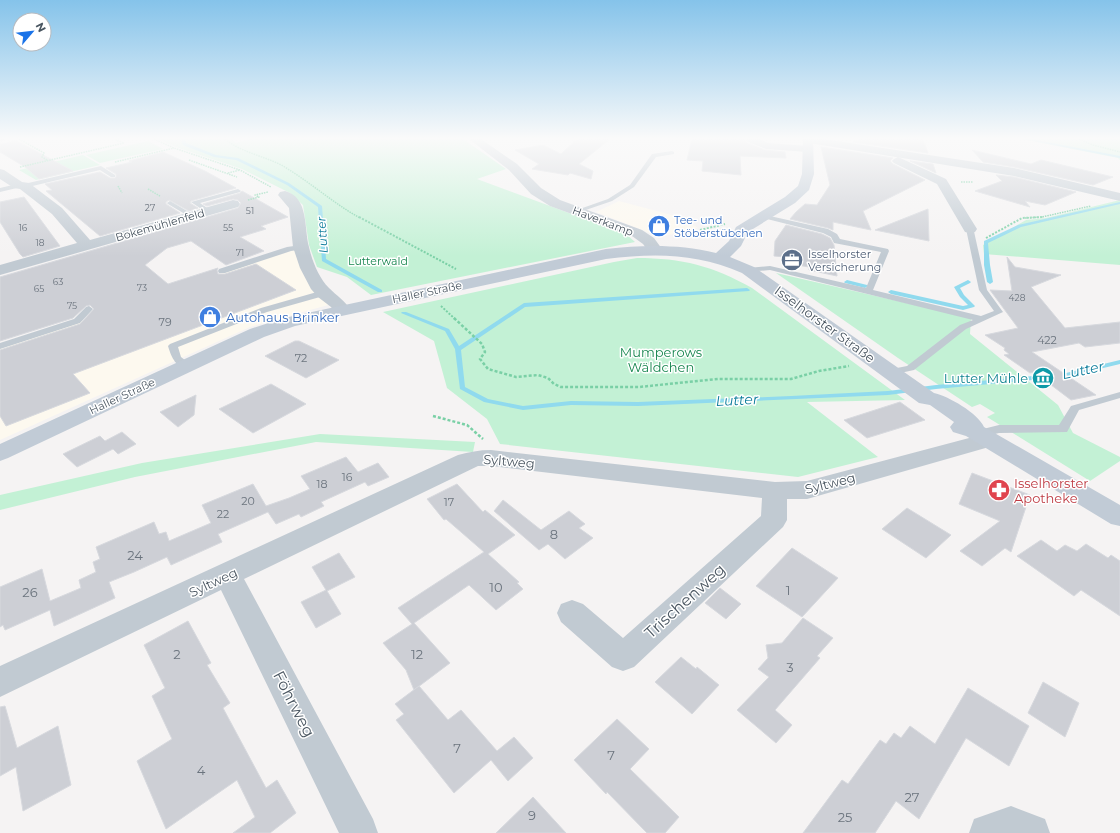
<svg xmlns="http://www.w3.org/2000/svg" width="1120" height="833" font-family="Montserrat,sans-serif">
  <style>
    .commercial { fill: #fdf9ef }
    .green { fill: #c3f1d5 }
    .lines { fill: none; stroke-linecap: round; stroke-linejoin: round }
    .stream { fill: #90daee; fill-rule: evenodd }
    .building { fill: #cdcfd5; stroke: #d7d9de }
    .path-far2 { stroke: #7ad0a6; stroke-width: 1.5; stroke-dasharray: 1.5 1; stroke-linecap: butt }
    .path-far1 { stroke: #7ad0a6; stroke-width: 2; stroke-dasharray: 2 1.5; stroke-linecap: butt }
    .path { stroke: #7ad0a6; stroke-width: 2.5; stroke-dasharray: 3 2; stroke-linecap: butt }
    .lane { fill: #c1cad2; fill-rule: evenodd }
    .street { fill: #c1cad2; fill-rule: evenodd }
    .secondary { fill: #c1cbd6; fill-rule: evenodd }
    .labels { text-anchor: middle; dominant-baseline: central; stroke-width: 3; stroke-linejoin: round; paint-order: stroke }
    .far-number-label { font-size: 9px; fill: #6b747e }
    .far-shop-label { font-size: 11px; fill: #366cbe; stroke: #fff; text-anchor: start }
    .far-street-label { font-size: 11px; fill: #4a5661; stroke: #fff }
    .far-service-label { font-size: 11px; fill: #4e5e75; stroke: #fff; text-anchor: start }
    .far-park-label { font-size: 11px; fill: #17864f; stroke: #fff }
    .number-label { font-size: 11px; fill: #6b747e }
    .far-water-label { font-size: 12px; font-style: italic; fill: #0c7c9b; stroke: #fff }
    .shop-label { font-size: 13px; fill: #366cbe; stroke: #fff; text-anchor: start }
    .street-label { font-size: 13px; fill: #4a5661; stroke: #fff }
    .park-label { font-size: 13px; fill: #17864f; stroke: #fff }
    .culture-label { font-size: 13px; fill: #0d838f; stroke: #fff; text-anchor: end }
    .health-label { font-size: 13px; fill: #be3a42; stroke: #fff; text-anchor: start }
    .near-number-label { font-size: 13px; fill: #6b747e }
    .water-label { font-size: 14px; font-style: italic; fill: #0c7c9b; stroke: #fff }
    .near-street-label { font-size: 16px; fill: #4a5661; stroke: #fff }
  </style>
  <rect width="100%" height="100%" fill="#f5f3f3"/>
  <g class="commercial">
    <path d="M619,201l64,17 15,10 -38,9 -64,-25z"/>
    <path d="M296,248l32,57 -78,22 -250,113v-91z"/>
  </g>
  <g class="green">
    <path d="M158,139h74l4,4 12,-4h215l43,30 -29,10 149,55 9,8 -264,53 -24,-18 -30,-10 -8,-22 -6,-40 -13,-12 -48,-24 -66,-22z"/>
    <path d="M1021,139h99v21l-2,-2z"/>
    <path d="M148,141l15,8 -63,14 -14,-8z"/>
    <path d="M83,155l17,10 -64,15 -17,-10z"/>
    <path d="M1120,200v65l-136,-11 -1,-9 43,-25 20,-2z"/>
    <path d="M637,258c45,0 76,8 115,30l153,112 -98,2 71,55 -80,20 -298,-33 -13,-25 -40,-31 -13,-47 -51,-29 231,-50z"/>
    <path d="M776,273l195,45 -1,16 88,71 15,28 47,24v4l-30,20 -103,-64 8,-4 -15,-9 -8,3 -74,-49z"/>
    <path d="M320,434l155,8 -2,10 -157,-10 -181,35 -135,33v-15l142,-32z"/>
  </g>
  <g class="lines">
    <g class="stream">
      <path d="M181,139h4l1,4 30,12 22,3 51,25 33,23 4,53 56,31v2h-4l-56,-31 -4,-54 -31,-22 -51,-25 -22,-3 -31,-12z"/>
      <path d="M1023,139h8l89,17v2z"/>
      <path d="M1120,202v2l-99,23 -33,16 2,22 3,17 -3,2 -3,-2 -3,-17v-24l34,-16z"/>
      <path d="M847,280l20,5 1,1 -3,2 -20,-5 -1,-1z"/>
      <path d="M968,280l3,2 -1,1 -10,5 4,7 11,11 -1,1 -11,3 -72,-16 -3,-2 3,-2 72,16 5,-1 -8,-8 -6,-10z"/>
      <path d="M747,288l3,2 -1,1 -224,16 -64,43 4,37 23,12 35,7 48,-5 67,1 153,-6 97,-5 48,-6 130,-12 54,-13v4l-54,13 -130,12 -48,6 -250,11 -67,-1 -48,5 -39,-8 -24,-13 -5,-40 -10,-18 -44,-18 1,-1h4l43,17 10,17 65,-43z"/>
    </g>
  </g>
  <g class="building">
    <path d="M577,139h33l-31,25 14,7 -2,8 -21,-6 -2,2 -36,-6 7,-5 -24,-14 28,-5 18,9z"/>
    <path d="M692,139h52l1,3 20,8 20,2 1,6 -46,-2 1,19 -39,-4 1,-10 -16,-1z"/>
    <path d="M859,139h64l5,14 -75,-11z"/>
    <path d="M16,141l5,2 52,28 -34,8 -14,-12 -25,-15v-8z"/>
    <path d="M821,147l72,11 -3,3 3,3 32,16 -62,31 8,19 -38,-8v8l-5,-2 -38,-9 6,-7 9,-8 12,1 13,-20z"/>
    <path d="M972,150l59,14 10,-4 72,17 -20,8 -79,-18 -31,-5z"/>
    <path d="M163,152l42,19 31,17 -45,13 -1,2 8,5 -9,3 -20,-11 -3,2v2l14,9 -80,23 -54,-45 6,-1 -7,-6 55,-12 10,6h5l1,-1v-3l-10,-6 26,-6 -3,-1z"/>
    <path d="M910,161l23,3 3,9z"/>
    <path d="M996,175l18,2 62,15 -31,13 -20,-4 5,6 -55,-16 27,-10z"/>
    <path d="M242,191l46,26 -27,9 5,3 -26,8 24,14 -38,14 -35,-24 -24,7 -22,17 23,19 50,-16 -1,2 1,4h7l31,-10 40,26 -223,84 17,19 -84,33 -6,-10v-66l80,-26 14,-15 -4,-4 -4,1 -13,12 -73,23v-64l238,-69 3,-5 -3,-3 -5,-1 -26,7 -4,-2 37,-11z"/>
    <path d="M24,197l36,49 -37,11 -3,-3 -20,-32v-20z"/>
    <path d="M928,209l1,32 -54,-11z"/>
    <path d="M786,225l36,9 8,4 4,7 3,31 -28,-6v-3l-24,-4v-6l-11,-1 1,-15z"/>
    <path d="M1007,257l8,10 46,8 -30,12 34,41 55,-6v21l-35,4 -6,-4 -47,9 64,43 -25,5 -37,-28 -4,1 -26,-18 5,-1 -5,-4 1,-2 -20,-13 33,-7 -28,-38 22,1z"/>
    <path d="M295,341h4l40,19 -33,18 -41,-22z"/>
    <path d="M271,384l35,20 -53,29 -34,-24z"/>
    <path d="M196,395l-2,20 -16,12 -18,-15z"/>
    <path d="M900,402l25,18 -58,18 -23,-18z"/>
    <path d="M122,432l14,12 -18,10 -5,-5 -36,18 -14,-13 37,-18 5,5z"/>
    <path d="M346,457l12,15 20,-9 11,14 -21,9 -3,-4 -44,20 3,4 -23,11 -2,-3 -23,10 -8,-12 -50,22 4,8 -51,23 -4,-8 -33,15 -25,10 6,16 -61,28 -4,-16 -45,20 -2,-5 -3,2v-40l42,-18 8,32 31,-13 -2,-8 17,-8 -3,-10 7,-3 -4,-12 58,-25 5,12 7,-2 3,9 42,-18 -9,-18 51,-21 13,22 23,-8 21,-9 -9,-13z"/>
    <path d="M972,473l58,22 -19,57 -6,-4 -23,18 -22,-15 40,-30 -41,-17z"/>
    <path d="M457,484l26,28 2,-2 30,25 -27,19 31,28 -2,1 6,6 -27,21 -27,-25 -55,38 36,40 -36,27 -8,-20 -23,-27 29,-19 -14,-16 86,-56 -38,-33 -2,1 -17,-21z"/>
    <path d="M503,500l38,30 28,-19 16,13 -6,4 14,10 -28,21 -17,-15 -9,6 -45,-39z"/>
    <path d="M907,508l44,27 -25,23 -44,-29z"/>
    <path d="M1041,540l16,11 8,-6 12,6 9,-7 22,14 3,-3 9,6v55l-39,-26 -7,6 -57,-40z"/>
    <path d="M792,548l46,30 -36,39 -46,-31z"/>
    <path d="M339,553l16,24 -28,14 14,23 -25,14 -15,-26 25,-12 -14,-23z"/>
    <path d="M720,588l21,16 -15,15 -21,-16z"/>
    <path d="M803,618l30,20 -16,18 3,2 -45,52 17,15 -16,18 -39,-33 32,-33 -11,-8 10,-11 -2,-13 16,-2z"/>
    <path d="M188,621l23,42 -4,2 23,38 -7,5 43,80 11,-8 19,33 -26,20h-37l22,-16 -18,-37 -71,49 -29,-68 35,-22 -20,-43 13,-8 -21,-43z"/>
    <path d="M681,657l15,12 1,-2 22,18 -27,29 -37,-32z"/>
    <path d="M1043,682l36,21 -14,34 -37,-24z"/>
    <path d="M419,686l29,34 13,-10 36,41 17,-14 19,21 -25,23 -17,-21 -37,33 -58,-73 8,-6 -9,-10z"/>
    <path d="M968,688l61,38 -20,40 -43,-28 -47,81 -23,-18 -21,32h-72l39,-53 6,4 32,-44 6,4 8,-11 7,5 9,-12 25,18z"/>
    <path d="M5,706l12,42 41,-22 13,59 -48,26 -7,-44 -16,9v-69z"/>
    <path d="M617,719l32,30 -19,20 49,48 -14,16h-18l-40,-41 -1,2 -32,-34z"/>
    <path d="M533,797l33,36h-70z"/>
  </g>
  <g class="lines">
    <g class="path-far2">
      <path d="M19,139l25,14 -2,4 5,3"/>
      <path d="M154,139l20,9 66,22 31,17"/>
      <path d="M225,139c17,14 40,17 58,27 27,16 50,37 77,52"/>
      <path d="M1079,139l14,6 27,7"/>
      <path d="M189,160l48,17"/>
      <path d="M115,162l59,-14"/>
      <path d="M20,167l104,-24 -8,-3 3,-1"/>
      <path d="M228,173l12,-3"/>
      <path d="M961,182h12"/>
      <path d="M118,186l4,7"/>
      <path d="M148,189l12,7"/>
      <path d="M248,200l11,-3 -4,-2 13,-3"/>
      <path d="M1025,218l17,-1 49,-11"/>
    </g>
    <g class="path-far1">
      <path d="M359,217l97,52"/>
      <path d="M700,230l25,-6"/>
      <path d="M986,238l36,-20 21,-1"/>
      <path d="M441,306l14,13"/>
    </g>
    <g class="path">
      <path d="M454,318l28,26 3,8 -5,7 8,10 28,8 22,-2 10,3 6,6 7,3h78l79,-8h73l28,-8 30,-5"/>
      <path d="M433,416l34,9 16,14"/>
    </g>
    <g class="lane">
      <path d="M672,151l2,1v2l-18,3 -22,30 -22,14 -35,12 -3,-2 34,-12 22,-14 22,-31z"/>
      <path d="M101,166l14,9v2h-4l-11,-7 -76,18 -3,-1 -21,5v-4l21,-5 3,1z"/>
      <path d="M238,189l3,2 -1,1 -40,11 10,7v2h-4l-15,-10z"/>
      <path d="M170,201l24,14 1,1 -5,1 -22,-13 -1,-1z"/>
      <path d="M761,214l67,15 9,5 3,5 48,10 1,2 -16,39 108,26 13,-5 -15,-21 -13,-61 4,-2h3l14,63 16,22 -37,17 -52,41 -23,5 -4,-1 -1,-2 1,-2 20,-4 53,-41 13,-5 -203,-50 -25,2v-4h3l22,-2 96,22 15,-36 -47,-9 -3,-6 -8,-4 -64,-16v-2z"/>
      <path d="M301,245h3v4l-13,2 -66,22h-6l-1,-2 1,-2 68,-22z"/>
      <path d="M324,290l3,1 1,2 -1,2 -60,17 -89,35 3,10 10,8 -1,2c-14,3 -19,-11 -22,-21l2,-2 91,-36z"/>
      <path d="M89,306l4,3 -13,14 -80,26v-6l74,-24 12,-12z"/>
      <path d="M1120,392v6l-41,12 -12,22 -68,1 -20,5 -4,-1 -2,-3 2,-3 24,-6h60l12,-19z"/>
    </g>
    <g class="street">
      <path d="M0,139h6l-5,3z"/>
      <path d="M469,139h12l36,25 24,24 19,12 82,30 12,8 8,11 -3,3 -5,2 -5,-2 -6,-8 -11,-8 -82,-30 -19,-12 -22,-24z"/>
      <path d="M745,139h14l9,4 40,3 6,3 -6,3 -42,-3 -20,-8z"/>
      <path d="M804,139h20l190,29 106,25v8l-106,-25 -205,-33 -4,-1z"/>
      <path d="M898,157l48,22 31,50 -2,3 -5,1 -5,-1 -28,-48 -43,-21 -2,-2 2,-2z"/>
      <path d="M0,169l4,1 18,12 7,1 33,25 28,32 143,-40 5,1 2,3 -2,3 -238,68v-10l77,-22 -25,-29 -32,-25 -6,-1 -14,-9z"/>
      <path d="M285,191c24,6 19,38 24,56 3,14 10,31 20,41 8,8 15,12 22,22l-3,4 -6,1 -6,-1 -5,-7 -13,-10 -7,-8 -11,-21 -7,-21 -4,-39 -11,-13 2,-3z"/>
      <path d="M988,433l8,2 3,5 -3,5 -189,54h-20v21l-4,7 -149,140 -11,4 -11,-4 -51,-45 -4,-9 4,-9 11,-4 11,4 40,34 138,-122 1,-18 -271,-32h-13l-234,113 129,240 5,14h-39l-118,-243 -221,107v-31l458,-211c11,-3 21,-5 33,-5l284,32 32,-1z"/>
      <path d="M1011,806l34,13 5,14h-81l5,-14z"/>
    </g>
    <path class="secondary" d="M803,139h10l1,35 -5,16 -14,13 -47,29 -7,14 -11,11 24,10 180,126c14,3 44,20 50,34l136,78v21l-9,-2 -145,-88 -13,-4 -3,-5 4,-5 -24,-17 -11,-2 -177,-130c-46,-20 -87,-20 -136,-14l-311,67 -31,11 -256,121 -8,3v-17l250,-115 34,-11 322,-69c37,-4 73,-5 110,4l13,-12 7,-14 49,-30 13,-11 4,-12z"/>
  </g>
  <linearGradient id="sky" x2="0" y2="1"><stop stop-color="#85c3ea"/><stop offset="0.54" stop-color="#fafafa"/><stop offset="1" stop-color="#fafafa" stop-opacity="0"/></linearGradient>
  <rect width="1120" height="256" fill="url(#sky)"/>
  <defs>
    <g id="shop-disc" transform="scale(1.15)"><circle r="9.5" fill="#3f7fe0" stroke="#fff"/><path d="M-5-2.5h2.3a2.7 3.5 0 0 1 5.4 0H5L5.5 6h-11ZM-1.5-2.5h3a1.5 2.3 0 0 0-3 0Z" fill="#fff"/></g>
    <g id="office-disc" transform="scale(1.15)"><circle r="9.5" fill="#5c6f8a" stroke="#fff"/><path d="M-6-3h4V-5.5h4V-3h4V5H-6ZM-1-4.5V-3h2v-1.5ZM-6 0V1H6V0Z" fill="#fff"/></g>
    <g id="museum-disc" transform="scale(1.15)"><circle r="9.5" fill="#0f9aa8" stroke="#fff"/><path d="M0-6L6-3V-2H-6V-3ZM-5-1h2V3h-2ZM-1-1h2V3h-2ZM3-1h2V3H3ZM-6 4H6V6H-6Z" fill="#fff"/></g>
    <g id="pharmacy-disc" transform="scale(1.15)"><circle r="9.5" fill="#e0444e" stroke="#fff"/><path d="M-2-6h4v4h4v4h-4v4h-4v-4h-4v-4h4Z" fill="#fff"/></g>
  </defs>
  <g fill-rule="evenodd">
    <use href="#shop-disc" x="659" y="226"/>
    <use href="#office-disc" x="792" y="260"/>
    <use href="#shop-disc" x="210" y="317"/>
    <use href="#museum-disc" x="1043" y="378"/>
    <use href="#pharmacy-disc" x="999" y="490"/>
  </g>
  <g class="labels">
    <g class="far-number-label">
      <text x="150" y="207">27</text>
      <text x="250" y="210">51</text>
      <text x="23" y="227">16</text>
      <text x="228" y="227">55</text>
      <text x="40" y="242">18</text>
      <text x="240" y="252">71</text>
      <text x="58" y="281">63</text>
      <text x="142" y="287">73</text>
      <text x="39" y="288">65</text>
      <text x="1017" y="297">428</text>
      <text x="72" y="305">75</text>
    </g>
    <g class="far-shop-label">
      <text x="674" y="220">Tee- und<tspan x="674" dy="13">Stöberstübchen</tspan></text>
    </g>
    <g class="far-street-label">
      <text transform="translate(603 221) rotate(21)">Haverkamp</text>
      <text transform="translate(160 225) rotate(-16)">Bokemühlenfeld</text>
      <text transform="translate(427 292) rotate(-12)">Haller Straße</text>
      <text transform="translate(122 396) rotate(-25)">Haller Straße</text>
    </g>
    <g class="far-service-label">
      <text x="808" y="254">Isselhorster<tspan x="808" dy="13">Versicherung</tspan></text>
    </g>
    <g class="far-park-label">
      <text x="378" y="261">Lutterwald</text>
    </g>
    <g class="number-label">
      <text x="165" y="322">79</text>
      <text x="1047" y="340">422</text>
      <text x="301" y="358">72</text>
      <text x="347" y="477">16</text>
      <text x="322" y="484">18</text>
      <text x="248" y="501">20</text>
      <text x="449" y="502">17</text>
      <text x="223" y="514">22</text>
    </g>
    <g class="far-water-label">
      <text transform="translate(322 235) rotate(-94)">Lutter</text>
    </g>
    <g class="shop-label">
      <text x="226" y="317">Autohaus Brinker</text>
    </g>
    <g class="street-label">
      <text transform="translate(825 324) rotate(36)">Isselhorster Straße</text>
      <text transform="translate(509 461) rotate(5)">Syltweg</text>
      <text transform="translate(830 483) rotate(-14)">Syltweg</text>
      <text transform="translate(213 582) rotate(-25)">Syltweg</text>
    </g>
    <g class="park-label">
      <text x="661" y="352">Mumperows<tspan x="661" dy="15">Wäldchen</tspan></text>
    </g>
    <g class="culture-label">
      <text x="1028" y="378">Lutter Mühle</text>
    </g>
    <g class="health-label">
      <text x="1014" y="483">Isselhorster<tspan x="1014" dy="15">Apotheke</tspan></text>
    </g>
    <g class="near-number-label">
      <text x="554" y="534">8</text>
      <text x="135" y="555">24</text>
      <text x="496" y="587">10</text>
      <text x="788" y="590">1</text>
      <text x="30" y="592">26</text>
      <text x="177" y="654">2</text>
      <text x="417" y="654">12</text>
      <text x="790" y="667">3</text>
      <text x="457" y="748">7</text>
      <text x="611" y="755">7</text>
      <text x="201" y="770">4</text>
      <text x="912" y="797">27</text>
      <text x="532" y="815">9</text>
      <text x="845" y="817">25</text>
    </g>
    <g class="water-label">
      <text transform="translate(1083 370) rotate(-12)">Lutter</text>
      <text transform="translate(737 400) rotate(-3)">Lutter</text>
    </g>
    <g class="near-street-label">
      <text transform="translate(685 601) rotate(-42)">Trischenweg</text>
      <text transform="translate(294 704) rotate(63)">Föhrweg</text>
    </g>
  </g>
  <g transform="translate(32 32) rotate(62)"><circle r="19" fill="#ffffff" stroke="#b7bbc0"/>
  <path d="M0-3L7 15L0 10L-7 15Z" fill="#1a73e8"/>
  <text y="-6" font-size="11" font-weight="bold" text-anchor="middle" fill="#4a5661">N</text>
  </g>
</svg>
